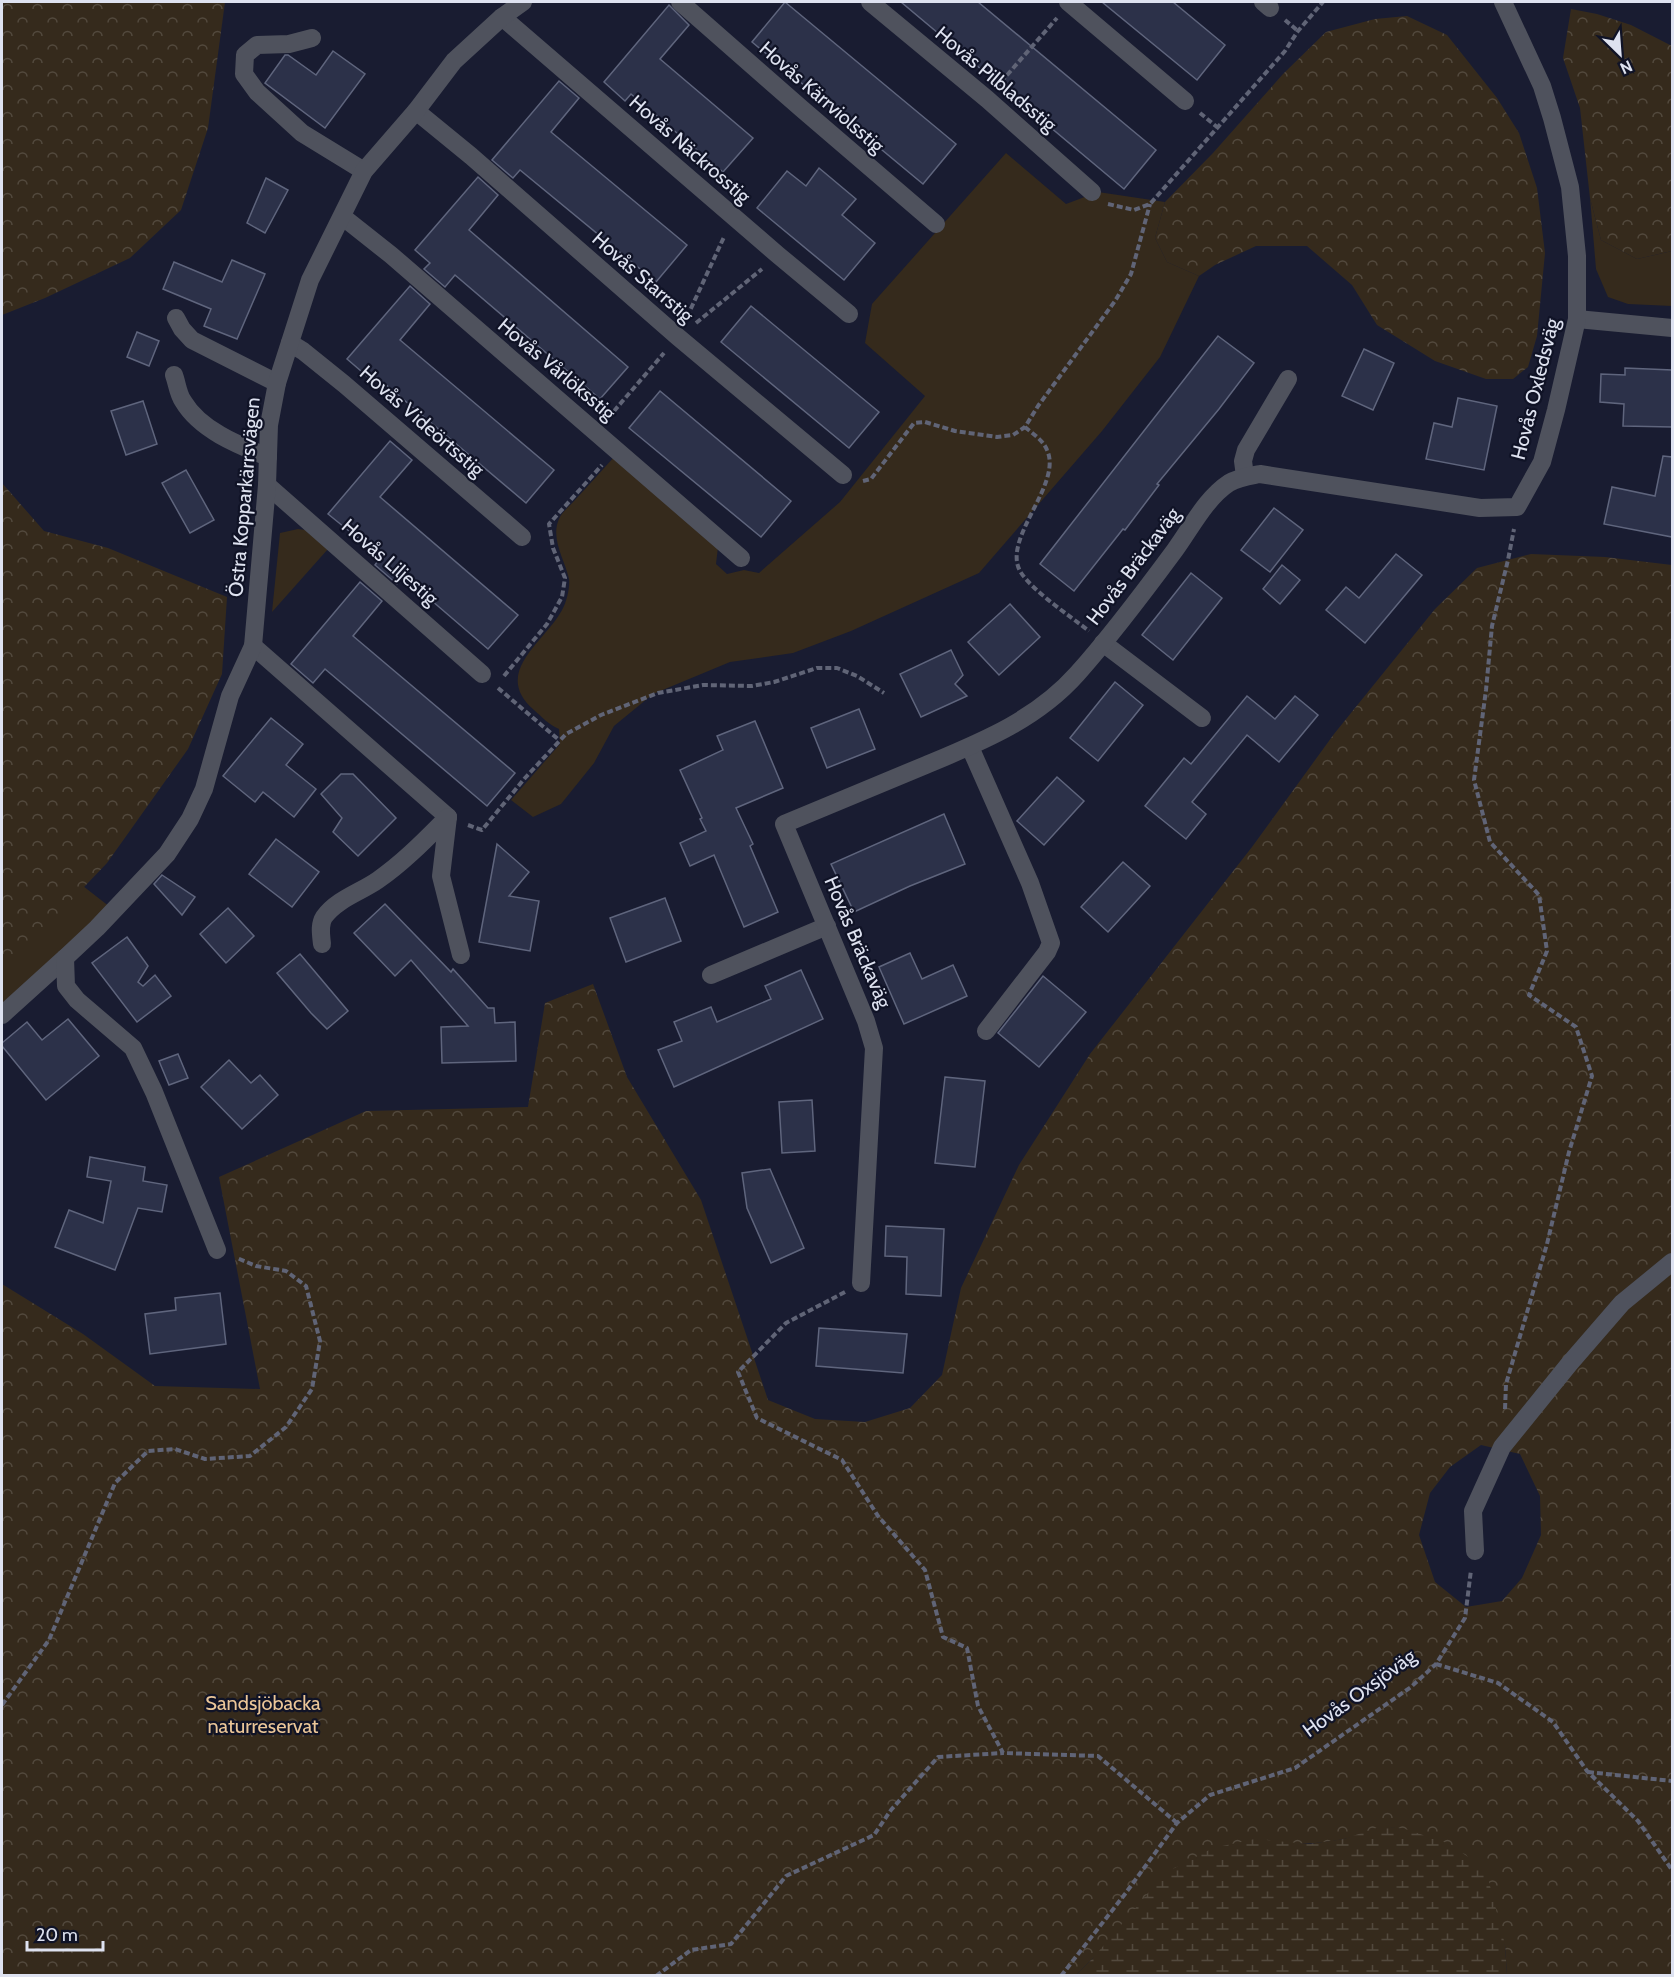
<svg xmlns="http://www.w3.org/2000/svg" width="1674" height="1977" font-family="Cabin,sans-serif">
  <style>
    .green { fill: #352a1c }
    .forest { fill: url(#forest-crowns); fill-rule: evenodd }
    .wetland { fill: url(#wetland-marsh) }
    .building { fill: #2c3149; stroke: #5f657d; stroke-width: 1.5 }
    .lines { fill: none; stroke-linecap: round; stroke-linejoin: round }
    .path { stroke: #606476; stroke-width: 4; stroke-dasharray: 6 3; stroke-linecap: butt }
    .minor { stroke: #4f525d; stroke-width: 18 }
    .labels { text-anchor: middle; dominant-baseline: central; stroke-width: 4.5; stroke-linejoin: round; paint-order: stroke }
    .street-label { font-size: 20px; fill: #dee2f0; stroke: #101326 }
    .park-label { font-size: 20px; fill: #ebc698; stroke: #101326 }
  </style>
  <defs>
    <pattern id="forest-crowns" width="20" height="18" patternUnits="userSpaceOnUse" patternTransform="scale(1.5)"><rect width="20" height="18" fill="#352a1c"/><path d="M2 6a3 3 0 1 1 6 0M12 15a3 3 0 1 1 6 0" fill="none" stroke="#52493d"/></pattern>
    <pattern id="wetland-marsh" width="20" height="14" patternUnits="userSpaceOnUse" patternTransform="scale(1.5)"><rect width="20" height="14" fill="#352a1c"/><path d="M1 5h8M5 5V1M11 12h8M15 12V8" fill="none" stroke="#52493d"/></pattern>
  </defs>
  <rect width="100%" height="100%" fill="#191c31"/>
  <g class="green">
    <path d="M1006,153l60,51 32,-12 67,10 -10,36 12,24 32,14 -39,81 -58,74 -123,142 -128,58 -58,22 -63,9 -77,32 -39,32 -20,37 -33,41 -28,13 -22,-17 49,-56 -1,-15c-10,-4 -17,-12 -25,-19 -45,-39 16,-71 30,-104 3,-7 6,-19 5,-27 -4,-19 -20,-42 -9,-62 3,-6 11,-12 15,-17 14,-15 27,-30 40,-44l103,91 -2,17 11,10 17,-4 15,3 81,-71 85,-106 -60,-53 7,-39z"/>
    <path d="M1590,198l11,42 36,19 35,-8v55l-44,-2 -20,-7 -12,-28z"/>
    <path d="M298,529l7,1 23,19 -56,63 8,-79z"/>
    <path d="M2,823l117,91 -117,109z"/>
  </g>
  <g class="forest">
    <path d="M2,2h223l-17,126 -27,82 -51,48 -85,40 -43,17z"/>
    <path d="M1571,9l26,5 34,11 41,21v205l-35,8 -36,-19 -11,-42 -10,-90 -17,-50z"/>
    <path d="M1407,16l40,19 50,63 22,35 18,55 8,65 -8,83 -9,31 -15,12h-27l-51,-18 -58,-36 -25,-40 -45,-39h-51l-41,19 -16,11 -32,-14 -12,-24 10,-36 48,-49 70,-79 43,-42 49,-13z"/>
    <path d="M2,483l42,48 64,17 119,49 -5,77 -34,75 -81,114 -105,110z"/>
    <path d="M1531,554l74,3 67,8v1410h-165l-2,-30 -87,-111c-36,-13 -41,-3 -74,5 -19,4 -38,5 -57,5l-194,114 -17,17h-1074v-691l81,50 72,52 105,3 -41,-212 147,-66 162,-4 17,-104 48,-19 34,93 74,123 67,200 47,19 50,3 45,-14 32,-33 19,-87 58,-123 71,-111 162,-207 82,-113 101,-125 42,-41zM1481,1445l39,9 20,42 1,39 -19,43 -20,23 -36,6 -31,-25 -16,-47 11,-42 20,-26z"/>
  </g>
  <path class="wetland" d="M1382,1826l23,3 45,15 36,26 19,75 2,30h-431l17,-17 72,-85 48,-25 42,-9 54,5 35,-5z"/>
  <g class="building">
    <path d="M785,2l171,142 -33,40 -171,-142z"/>
    <path d="M901,2h77l178,148 -32,39z"/>
    <path d="M1102,2h71l52,43 -28,35z"/>
    <path d="M669,5l20,20 -29,34 93,79 -30,34 -92,-78 -6,7 -21,-19z"/>
    <path d="M333,51l32,23 -40,54 -60,-45 20,-28h3l28,20z"/>
    <path d="M559,81l20,17 -28,34 136,113 -31,37 -136,-112 -7,8 -21,-18z"/>
    <path d="M819,168l37,31 -14,16 33,28 -31,37 -87,-72 30,-37 19,15z"/>
    <path d="M478,177l20,18 -29,35 159,137 -28,32 -145,-124 -10,12 -21,-18 6,-6 -15,-13z"/>
    <path d="M266,178l22,12 -23,43 -18,-10z"/>
    <path d="M232,260l33,14 -28,65 -33,-13 7,-17 -48,-20 11,-27 48,20z"/>
    <path d="M410,286l20,18 -30,36 154,130 -28,33 -154,-130 -4,4 -21,-18z"/>
    <path d="M751,306l128,106 -30,36 -128,-106z"/>
    <path d="M137,332l22,9 -10,25 -22,-9z"/>
    <path d="M1218,336l36,27 -35,46 -62,75 2,1 -34,45 -2,-1 -49,62 -34,-27z"/>
    <path d="M1364,349l30,14 -21,47 -31,-14z"/>
    <path d="M1625,368l47,2v57l-49,-1 1,-22 -24,-2 1,-28 24,1z"/>
    <path d="M660,391l131,110 -30,36 -132,-109z"/>
    <path d="M1458,398l39,8 -13,64 -58,-11 8,-36 18,4z"/>
    <path d="M143,401l14,43 -31,11 -15,-44z"/>
    <path d="M390,441l22,19 -32,37 138,118 -30,34 -85,-73 -6,8 -22,-19 6,-8 -53,-43z"/>
    <path d="M1663,456l9,1v80l-68,-13 8,-37 43,9z"/>
    <path d="M186,470l28,50 -24,13 -28,-50z"/>
    <path d="M1274,508l29,22 -33,42 -29,-22z"/>
    <path d="M1396,554l26,21 -57,68 -39,-33 20,-23 13,11z"/>
    <path d="M1282,565l18,15 -20,24 -17,-15z"/>
    <path d="M1191,573l31,25 -49,62 -31,-25z"/>
    <path d="M360,582l22,19 -29,35 162,137 -28,33 -162,-137 -12,14 -22,-19z"/>
    <path d="M1010,604l30,33 -41,38 -31,-33z"/>
    <path d="M951,650l12,25 -8,9 12,12 -46,21 -21,-43z"/>
    <path d="M1115,682l28,23 -45,56 -28,-23z"/>
    <path d="M1247,696l28,23 20,-23 23,19 -39,47 -32,-27 -55,67 14,12 -20,25 -41,-33 39,-48 7,6z"/>
    <path d="M859,709l16,40 -48,19 -16,-40z"/>
    <path d="M271,718l32,26 -17,21 30,24 -22,28 -31,-25 -8,10 -32,-26z"/>
    <path d="M755,721l28,67 -47,20 17,36 -3,2 28,66 -34,15 -30,-72 -24,11 -10,-23 26,-12 -6,-12 2,-1 -22,-48 43,-20 -6,-14z"/>
    <path d="M341,774h12l43,44 -38,38 -25,-24 9,-14 -21,-24z"/>
    <path d="M1057,777l27,24 -40,44 -27,-24z"/>
    <path d="M944,814l21,50 -55,22 -56,26 -23,-48z"/>
    <path d="M276,839l43,33 -27,35 -43,-33z"/>
    <path d="M497,844l32,28 -20,24 30,5 -9,50 -51,-9z"/>
    <path d="M1123,862l27,24 -42,46 -27,-25z"/>
    <path d="M162,875l33,22 -13,18 -28,-31z"/>
    <path d="M665,898l16,43 -55,21 -16,-44z"/>
    <path d="M385,904l66,68 2,-3 35,39h6l1,15 20,-1 1,39 -74,2 -1,-36 27,-1 -57,-66 -16,16 -41,-43z"/>
    <path d="M228,908l26,28 -28,27 -26,-29z"/>
    <path d="M127,937l21,29 -10,16 5,4 12,-11 16,21 -34,26 -45,-59z"/>
    <path d="M910,953l12,26 31,-14 14,31 -63,28 -25,-57z"/>
    <path d="M300,954l48,57 -21,18 -16,-16 -34,-40z"/>
    <path d="M801,970l22,49 -149,68 -16,-37 24,-9 -8,-19 37,-15 6,15 54,-23 -6,-13z"/>
    <path d="M1043,976l43,36 -47,55 -41,-34z"/>
    <path d="M68,1019l31,37 -53,44 -44,-54v-3l25,-21 15,18z"/>
    <path d="M178,1054l10,24 -19,7 -10,-24z"/>
    <path d="M229,1060l22,23 9,-8 18,20 -36,34 -41,-42z"/>
    <path d="M945,1077l40,4 -10,86 -40,-4z"/>
    <path d="M812,1100l3,51 -33,2 -3,-51z"/>
    <path d="M90,1157l55,10 -2,14 24,4 -5,27 -24,-4 -23,62 -60,-23 14,-37 34,13 8,-42 -24,-4z"/>
    <path d="M770,1169l34,79 -33,15 -24,-55 -5,-35z"/>
    <path d="M886,1226l58,3 -3,67 -35,-2 1,-37 -22,-1z"/>
    <path d="M220,1293l6,51 -76,10 -5,-40 31,-4 -1,-12z"/>
    <path d="M819,1328l88,6 -4,39 -87,-7z"/>
  </g>
  <g class="lines">
    <g class="path">
      <path d="M1285,20l13,11"/>
      <path d="M1001,82l56,-64"/>
      <path d="M1200,113l17,14"/>
      <path d="M1108,204l26,6 16,-6 135,-153 13,-20 25,-29"/>
      <path d="M687,317l37,-80"/>
      <path d="M696,323l66,-54"/>
      <path d="M608,418l56,-65"/>
      <path d="M1025,427c8,7 18,13 22,23 16,34 -45,88 -27,121 11,19 50,45 69,60"/>
      <path d="M863,481l8,-2 43,-56 11,-1 30,9 42,6 16,-2 12,-8 13,-21 77,-105 16,-27 19,-70"/>
      <path d="M504,676l43,-52 15,-27 3,-19 -12,-30 -4,-24 53,-59"/>
      <path d="M498,688l61,52"/>
      <path d="M468,825l14,5 43,-52 41,-44 35,-19 57,-22 45,-8 49,1 22,-4 43,-14h20l20,8 27,17"/>
      <path d="M845,1292l-59,31 -48,49 19,46 85,42 36,56 47,54 18,67 24,11 11,58 25,47 95,3 79,67"/>
      <path d="M1505,1409l1,-25 41,-140 22,-92 23,-76 -16,-49 -47,-32 18,-44 -8,-56 -49,-53 -16,-62 12,-90 6,-64 16,-66 6,-31"/>
      <path d="M1436,1664l62,19 55,39 34,49 51,50 34,49"/>
      <path d="M2,1705l47,-65 66,-157 33,-32 27,-2 30,10 45,-3 36,-29 26,-38 8,-48 -14,-55 -20,-15 -30,-5 -19,-8"/>
      <path d="M1588,1772l84,9"/>
      <path d="M656,1976l35,-26 40,-6 55,-68 88,-41 17,-25 47,-53 65,-4"/>
      <path d="M1061,1976l64,-82 52,-71 33,-28 85,-27 116,-81 25,-23 29,-46 6,-48"/>
    </g>
    <g class="minor">
      <path d="M680,2l122,107 134,115"/>
      <path d="M870,2l117,97 105,93"/>
      <path d="M1068,2l117,99"/>
      <path d="M1263,2l7,6"/>
      <path d="M502,17l276,238 71,59"/>
      <path d="M312,38l-23,6 -32,1 -12,10 -1,19 13,18 45,41 62,38"/>
      <path d="M416,111l55,45 207,181 165,138"/>
      <path d="M343,217l48,38 350,303"/>
      <path d="M176,318l6,11 10,11 85,43"/>
      <path d="M1577,319l95,9"/>
      <path d="M290,343l13,8 41,33 178,153"/>
      <path d="M174,375c3,8 4,19 9,26 17,29 55,44 85,56"/>
      <path d="M1245,476l-2,-15 3,-11 42,-71"/>
      <path d="M267,485l215,189"/>
      <path d="M1103,643l99,75"/>
      <path d="M253,646l195,171"/>
      <path d="M970,747l60,136 21,60 -4,9 -61,79"/>
      <path d="M448,817l-7,59 20,79"/>
      <path d="M322,944c-1,-10 -3,-19 2,-27 13,-18 37,-25 54,-37 26,-18 48,-41 70,-63"/>
      <path d="M711,975l116,-49"/>
      <path d="M2,1015l63,-57"/>
      <path d="M217,1250l-63,-158 -21,-44 -56,-48 -11,-14 -1,-28 32,-30 70,-74 23,-35 14,-30 26,-93 23,-50 14,-161 2,-60 8,-42 33,-103 54,-109 52,-60 38,-50 48,-44 21,-15"/>
      <path d="M861,1283l13,-235 -8,-27 -82,-197c47,-20 95,-39 142,-59 55,-23 110,-45 151,-91 35,-39 67,-82 98,-124 16,-22 31,-52 54,-67 10,-6 20,-7 31,-9l220,34 37,-1 25,-45 14,-52 21,-91v-63l-7,-69 -18,-69 -10,-32 -39,-84"/>
      <path d="M1475,1551l-2,-40 29,-64 68,-84 52,-60 50,-41"/>
    </g>
  </g>
  <g class="labels">
    <g class="street-label">
      <text transform="translate(996 79) rotate(40)">Hovås Pilbladsstig</text>
      <text transform="translate(822 97) rotate(41)">Hovås Kärrviolsstig</text>
      <text transform="translate(690 149) rotate(41)">Hovås Näckrosstig</text>
      <text transform="translate(643 277) rotate(41)">Hovås Starrstig</text>
      <text transform="translate(557 369) rotate(40)">Hovås Vårlöksstig</text>
      <text transform="translate(1535 389) rotate(-76)">Hovås Oxledsväg</text>
      <text transform="translate(422 421) rotate(41)">Hovås Videörtsstig</text>
      <text transform="translate(244 497) rotate(-85)">Östra Kopparkärrsvägen</text>
      <text transform="translate(390 562) rotate(41)">Hovås Liljestig</text>
      <text transform="translate(1133 566) rotate(-53)">Hovås Bräckaväg</text>
      <text transform="translate(858 942) rotate(67)">Hovås Bräckaväg</text>
      <text transform="translate(1359 1693) rotate(-36)">Hovås Oxsjöväg</text>
    </g>
    <g class="park-label">
      <text x="263" y="1703">Sandsjöbacka<tspan x="263" dy="23">naturreservat</tspan></text>
    </g>
  </g>
  <rect width="1674" height="1977" fill="none" stroke="#dee2f0" stroke-width="6"/>
  <g transform="translate(1620 54) rotate(155)" stroke="#101326" stroke-width="4.5" paint-order="stroke">
  <path d="M0-4.5L10 22L0 15L-10 22Z" fill="#dee2f0"/>
  <text y="-9" font-size="16" font-weight="bold" text-anchor="middle" fill="#dee2f0">N</text>
  </g>
  <path d="M27 1941v9h76v-9" fill="none" stroke="#dee2f0" stroke-width="3"/>
  <text x="36" y="1941" font-size="18" fill="#dee2f0" stroke="#101326" stroke-width="4.5" paint-order="stroke">20 m</text>
</svg>
